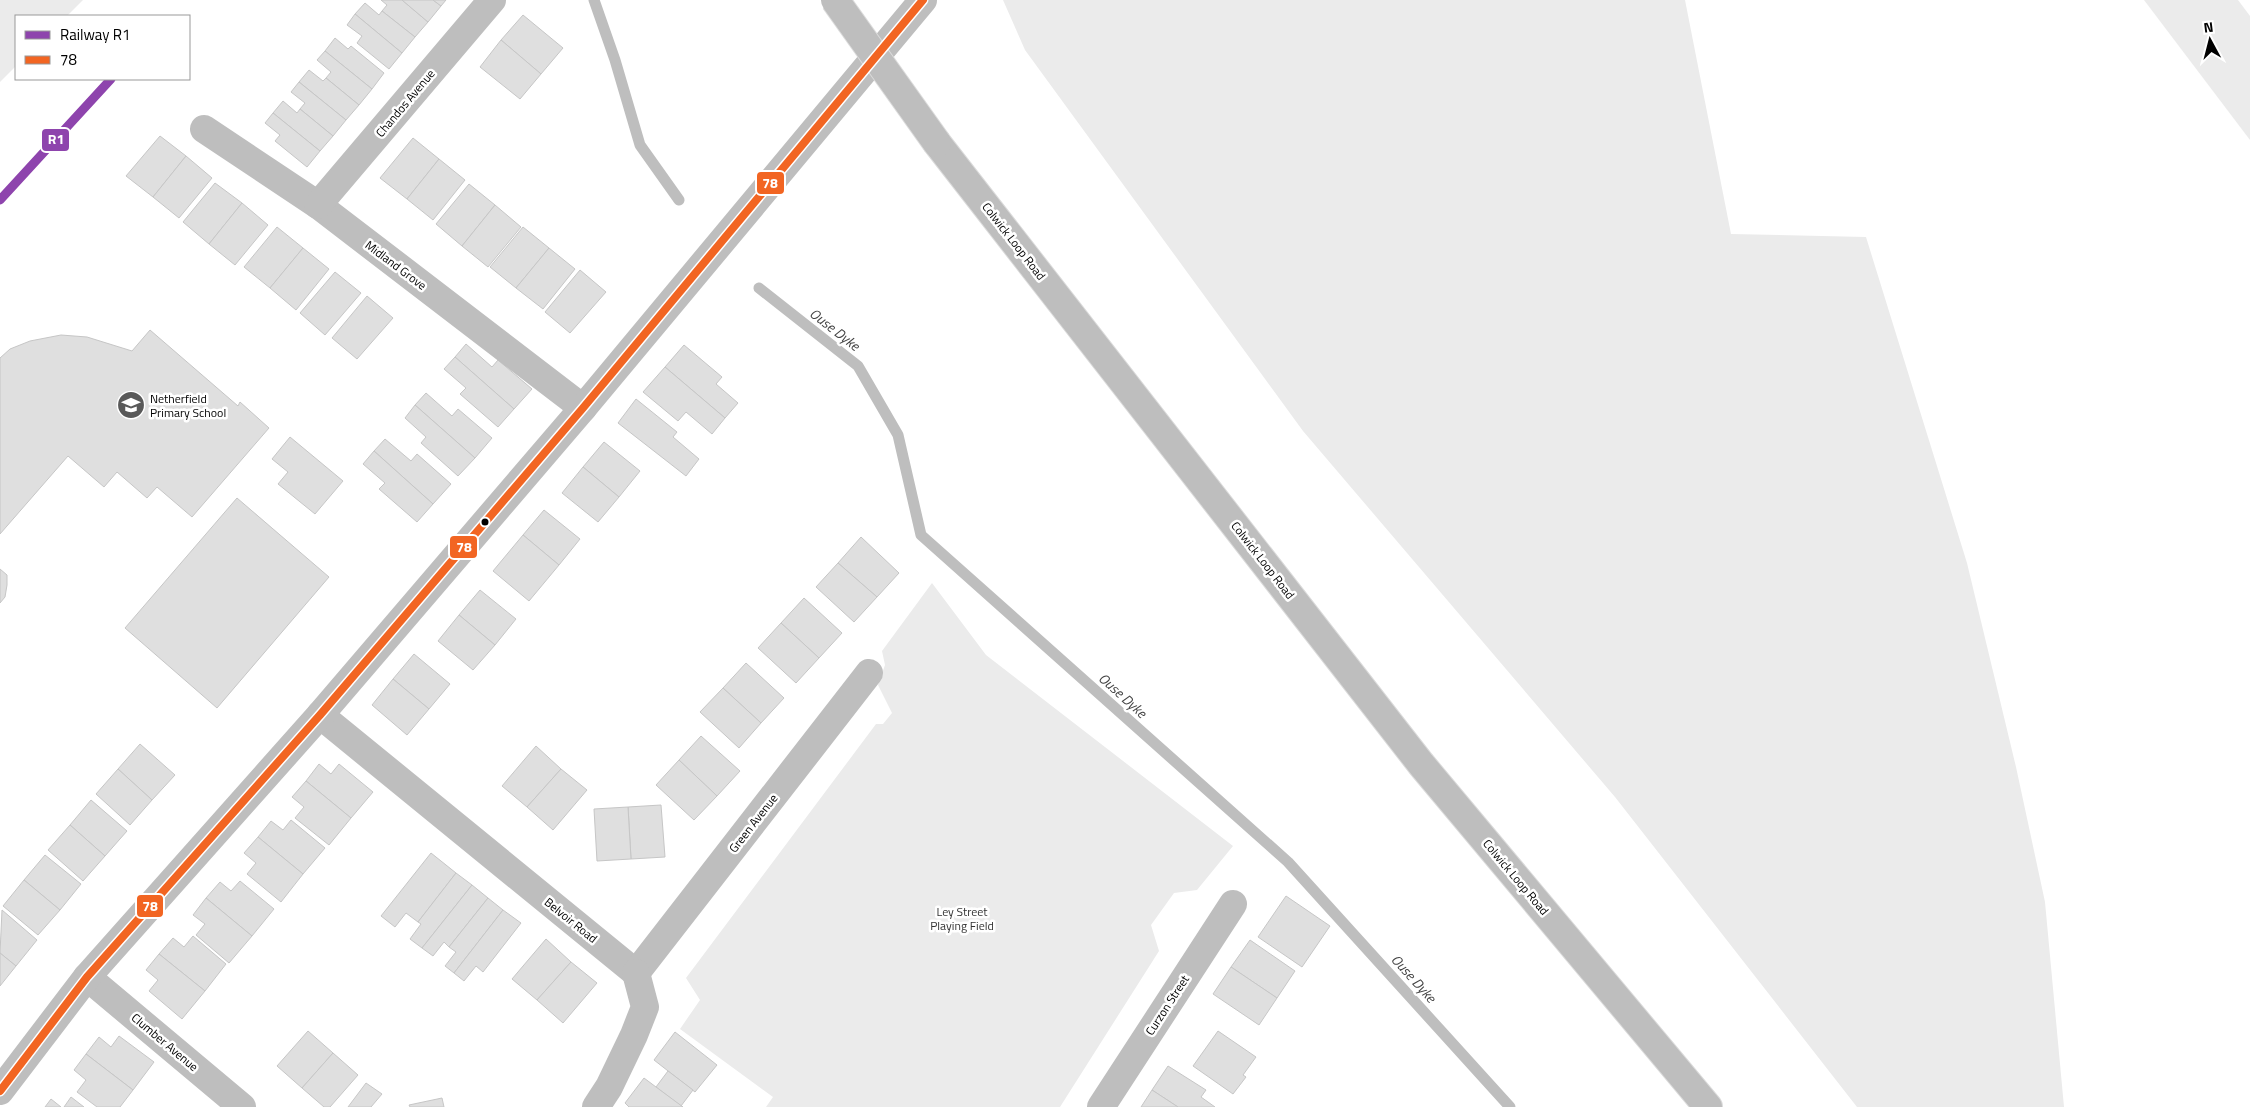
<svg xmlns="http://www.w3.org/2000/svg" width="2250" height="1107" font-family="'Titillium Web',sans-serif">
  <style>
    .green { fill: #ebebeb }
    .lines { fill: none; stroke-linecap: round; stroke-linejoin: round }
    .stream { stroke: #bebebe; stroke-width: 11 }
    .building { fill: #dfdfdf; stroke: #c6c6c6 }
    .major-casing { stroke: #dbdbdb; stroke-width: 30 }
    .minor { stroke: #bebebe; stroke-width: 28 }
    .major { stroke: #bebebe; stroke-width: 28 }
    .major-bridge-casing { stroke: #dbdbdb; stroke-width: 30; stroke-linecap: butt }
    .major-bridge { stroke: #bebebe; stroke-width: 28 }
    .bus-1-casing { stroke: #fff; stroke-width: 11 }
    .bus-1 { stroke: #f26522; stroke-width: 8 }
    .rail-1-casing { stroke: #fff; stroke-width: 12 }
    .rail-1 { stroke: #8e44ad; stroke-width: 9 }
    .bus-dot { fill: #000; stroke: #fff; stroke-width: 2 }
    .labels { text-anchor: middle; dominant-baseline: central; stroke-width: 5; stroke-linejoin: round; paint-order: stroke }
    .street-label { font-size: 12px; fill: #000; stroke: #fff }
    .poi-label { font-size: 12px; fill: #000; stroke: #fff; text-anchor: start }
    .park-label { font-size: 12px; fill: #323232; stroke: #fff }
    .water-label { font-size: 14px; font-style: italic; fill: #434343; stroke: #fff }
    .line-badge { stroke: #fff; stroke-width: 2 }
    .badge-label { font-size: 14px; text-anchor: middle; font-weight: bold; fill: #fff }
  </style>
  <rect width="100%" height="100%" fill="#fff"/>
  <g class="green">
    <path d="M0,0h83l-16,16h-51v50l-16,16z"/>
    <path d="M1003,0h682l46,234 135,3 101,326 49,204 29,135 19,205h-207l-242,-310 -312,-366 -278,-381z"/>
    <path d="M2144,0h94l12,16v124z"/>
    <path d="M932,583l54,72 247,191 -36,44 -23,3 -23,32 8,26 -99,156h-294l7,-10 -93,-68 20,-29 -14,-22 190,-254h7l9,-11 -14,-28 7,-20 -3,-14z"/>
  </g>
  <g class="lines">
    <g class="stream">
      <path d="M594,0l21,60 25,85 39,55"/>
      <path d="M759,288l99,78 40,69 23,100 367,327 222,245"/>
    </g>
  </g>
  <g class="building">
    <path d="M381,0h21l26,22 -13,15 -33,-26 5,-6z"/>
    <path d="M402,0h31l8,6 -13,16z"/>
    <path d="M433,0h13l-5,6z"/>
    <path d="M365,3l14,12 3,-4 33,26 -13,16 -47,-39z"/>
    <path d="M355,14l47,39 -13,16 -32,-26 5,-7 -15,-11z"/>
    <path d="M523,15l40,33 -22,26 -40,-34z"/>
    <path d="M335,38l13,11 3,-3 33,27 -12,16 -47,-38z"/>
    <path d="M501,40l40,34 -21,25 -40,-32z"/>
    <path d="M325,51l47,38 -13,16 -33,-27 5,-6 -14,-12z"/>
    <path d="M309,70l14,11 3,-3 33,27 -13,15 -47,-38z"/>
    <path d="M299,82l47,38 -13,16 -33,-27 5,-6 -14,-11z"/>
    <path d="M283,101l14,12 3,-4 33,27 -13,15 -47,-38z"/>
    <path d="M273,113l47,38 -13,16 -32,-26 5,-6 -15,-12z"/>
    <path d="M160,136l26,20 -33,41 -27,-21z"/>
    <path d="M413,138l26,21 -32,40 -27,-21z"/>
    <path d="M186,156l26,22 -33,40 -26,-21z"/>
    <path d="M439,159l26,21 -32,40 -26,-21z"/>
    <path d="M215,183l27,20 -33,41 -26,-22z"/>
    <path d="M469,184l26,21 -33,41 -26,-22z"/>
    <path d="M242,203l26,22 -33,40 -26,-21z"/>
    <path d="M495,205l26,22 -33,40 -26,-21z"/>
    <path d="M277,227l26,21 -33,40 -26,-21z"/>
    <path d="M523,227l26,21 -33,40 -26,-21z"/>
    <path d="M303,248l26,21 -33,41 -26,-22z"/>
    <path d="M549,248l26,21 -32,40 -27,-21z"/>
    <path d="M580,270l26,22 -36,41 -25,-21z"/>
    <path d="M335,272l26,21 -36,42 -25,-22z"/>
    <path d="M367,296l26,22 -36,41 -25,-21z"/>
    <path d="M150,330l88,76 2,-4 29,26 -77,89 -35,-30 -10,11 -30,-26 -13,15 -36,-31 -68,78v-176l10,-9 20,-8 31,-6 26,2 45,14z"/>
    <path d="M466,344l26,23 6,-7 34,29 -18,20 -59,-52z"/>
    <path d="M684,345l38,32 -6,7 22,19 -13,15 -60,-51z"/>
    <path d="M455,357l59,52 -16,18 -38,-33 6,-6 -22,-19z"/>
    <path d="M665,367l60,51 -13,16 -26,-22 -8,9 -35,-29z"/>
    <path d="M426,393l26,23 6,-7 34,29 -17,20 -60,-53z"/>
    <path d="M636,399l41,33 -4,5 26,22 -13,17 -68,-53z"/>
    <path d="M415,405l60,53 -17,18 -37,-33 5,-6 -21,-19z"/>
    <path d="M290,437l53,44 -28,33 -37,-30 10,-12 -16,-13z"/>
    <path d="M385,439l26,22 6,-7 34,30 -18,20 -59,-53z"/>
    <path d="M604,442l36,29 -21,26 -36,-30z"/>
    <path d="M374,451l59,53 -16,18 -38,-33 6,-6 -22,-19z"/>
    <path d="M583,467l36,30 -21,25 -36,-29z"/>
    <path d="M237,498l92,79 -112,131 -92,-80z"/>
    <path d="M544,510l36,29 -21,26 -36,-30z"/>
    <path d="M523,535l36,30 -30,36 -36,-30z"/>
    <path d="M861,537l38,36 -22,24 -39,-34z"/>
    <path d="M838,563l39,34 -23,25 -38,-35z"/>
    <path d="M0,569l7,6v10l-2,12 -5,6z"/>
    <path d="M480,590l36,29 -21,26 -36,-30z"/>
    <path d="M804,598l38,35 -23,25 -38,-35z"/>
    <path d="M459,615l36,30 -22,25 -35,-29z"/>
    <path d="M781,623l38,35 -23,25 -38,-35z"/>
    <path d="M414,654l36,30 -21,25 -36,-30z"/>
    <path d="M746,663l38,35 -23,25 -38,-35z"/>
    <path d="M393,679l36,30 -22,26 -35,-30z"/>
    <path d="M723,688l38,35 -22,25 -39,-36z"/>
    <path d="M701,736l39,35 -23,25 -38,-36z"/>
    <path d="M140,744l35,31 -23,25 -34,-31z"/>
    <path d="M536,746l25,23 -34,38 -25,-21z"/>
    <path d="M679,760l38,36 -23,24 -38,-35z"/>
    <path d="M319,764l12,10 8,-10 34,28 -22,26 -45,-37z"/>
    <path d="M118,769l34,31 -22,25 -34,-31z"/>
    <path d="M561,769l26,21 -34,40 -26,-23z"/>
    <path d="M306,781l45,37 -22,27 -34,-27 9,-11 -12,-10z"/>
    <path d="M91,800l36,31 -22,25 -35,-31z"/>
    <path d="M661,805l4,52 -34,2 -3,-52z"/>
    <path d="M628,807l3,52 -34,2 -3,-52z"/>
    <path d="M291,820l34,28 -22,26 -45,-37 13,-16 12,9z"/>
    <path d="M70,825l35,31 -22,25 -35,-31z"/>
    <path d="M258,837l45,37 -22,28 -34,-28 9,-11 -12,-10z"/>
    <path d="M431,853l25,20 -38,49 -12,-9 -11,14 -14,-11z"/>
    <path d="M45,855l36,29 -21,26 -36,-30z"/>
    <path d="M456,873l16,12 -50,63 -12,-9 11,-15 -3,-2z"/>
    <path d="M24,880l36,30 -22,25 -35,-29z"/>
    <path d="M240,881l34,28 -22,27 -46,-38 14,-16 11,9z"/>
    <path d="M472,885l16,13 -39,49 -5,-5 -11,14 -11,-8z"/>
    <path d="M1286,896l44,30 -28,41 -44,-30z"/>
    <path d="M206,898l46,38 -23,27 -33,-28 9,-11 -12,-9z"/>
    <path d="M488,898l15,12 -49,63 -9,-7 11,-14 -7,-5z"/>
    <path d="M2,910l35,30 -21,26 -16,-13z"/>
    <path d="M503,910l18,13 -38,49 -7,-6 -12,15 -10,-8z"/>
    <path d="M193,936l33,28 -21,27 -46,-37 14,-16 11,9z"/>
    <path d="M546,939l25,23 -34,38 -25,-21z"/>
    <path d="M1250,940l45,31 -18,27 -46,-31z"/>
    <path d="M0,953l16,13 -16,20z"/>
    <path d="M159,954l46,37 -23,28 -33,-28 9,-11 -12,-10z"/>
    <path d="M571,962l26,21 -34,40 -26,-23z"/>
    <path d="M1231,967l46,31 -18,27 -46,-31z"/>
    <path d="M308,1031l25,22 -31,35 -25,-22z"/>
    <path d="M1218,1031l38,26 -13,18 3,2 -13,17 -40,-28z"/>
    <path d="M675,1032l42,33 -22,27 -41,-32z"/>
    <path d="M119,1036l35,26 -21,28 -47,-36 13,-17 12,10z"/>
    <path d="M333,1053l25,22 -28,32h-6l-22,-19z"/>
    <path d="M86,1054l47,36 -13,17h-23l-20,-15 9,-12 -12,-10z"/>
    <path d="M1168,1066l38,24 -5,7 14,10h-37l-26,-17z"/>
    <path d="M668,1071l25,19 -12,16 -25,-19z"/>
    <path d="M644,1078l12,9 27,20h-54l-4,-4z"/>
    <path d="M366,1083l16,11 -11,13h-23z"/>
    <path d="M1152,1090l26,17h-37z"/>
    <path d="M71,1097l13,10h-20z"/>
    <path d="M442,1098l2,9h-34l-1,-2z"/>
    <path d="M51,1099l10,8h-16z"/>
  </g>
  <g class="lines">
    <g class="major-casing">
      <path id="major" d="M937,143l484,621 287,343"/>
    </g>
    <g class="minor">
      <path d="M204,129l114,76 265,203"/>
      <path d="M318,205l174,-205"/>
      <path d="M320,715l316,258"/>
      <path d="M636,973l233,-300"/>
      <path d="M87,977l155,130"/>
      <path d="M0,1091l87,-114 233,-262 263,-307 340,-408"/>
      <path d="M596,1107l13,-20 25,-52 11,-28 -9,-34"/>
      <path d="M1101,1107l132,-203"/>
    </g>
    <use href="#major" class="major"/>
    <g class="major-bridge-casing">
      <path id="major-bridge" d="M835,0l102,143"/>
    </g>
    <use href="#major-bridge" class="major-bridge"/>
    <g class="bus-1-casing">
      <path id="bus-1" d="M0,1091l87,-114 233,-262 263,-307 340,-408"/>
    </g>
    <use href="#bus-1" class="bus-1"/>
    <g class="rail-1-casing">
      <path id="rail-1" d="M0,200l111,-121"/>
    </g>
    <use href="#rail-1" class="rail-1"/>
  </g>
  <defs>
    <g id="school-disc" transform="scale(1.4375)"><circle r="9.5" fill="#595959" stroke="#fff"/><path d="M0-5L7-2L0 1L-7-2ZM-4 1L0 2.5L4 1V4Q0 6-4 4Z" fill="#fff"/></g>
  </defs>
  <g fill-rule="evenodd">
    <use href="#school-disc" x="131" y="405"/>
  </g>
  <circle class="bus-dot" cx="485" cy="522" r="4.5"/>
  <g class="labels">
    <g class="street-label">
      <text transform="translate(405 103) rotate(-50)">Chandos Avenue</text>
      <text transform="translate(1014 241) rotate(52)">Colwick Loop Road</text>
      <text transform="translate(396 265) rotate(37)">Midland Grove</text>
      <text transform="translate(1263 560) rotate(52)">Colwick Loop Road</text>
      <text transform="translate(753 823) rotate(-52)">Green Avenue</text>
      <text transform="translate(1516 877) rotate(50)">Colwick Loop Road</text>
      <text transform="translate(571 920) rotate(39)">Belvoir Road</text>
      <text transform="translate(1167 1005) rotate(-57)">Curzon Street</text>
      <text transform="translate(165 1042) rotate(40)">Clumber Avenue</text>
    </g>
    <g class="poi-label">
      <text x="150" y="398">Netherfield<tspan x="150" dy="14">Primary School</tspan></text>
    </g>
    <g class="park-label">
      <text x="962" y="911">Ley Street<tspan x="962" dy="14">Playing Field</tspan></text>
    </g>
    <g class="water-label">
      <text transform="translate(835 329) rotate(38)">Ouse Dyke</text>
      <text transform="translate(1123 695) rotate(42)">Ouse Dyke</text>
      <text transform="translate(1414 978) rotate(48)">Ouse Dyke</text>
    </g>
  </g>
  <g class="line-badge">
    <rect x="41" y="128" width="29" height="24" rx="5" fill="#8e44ad"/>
    <rect x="756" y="171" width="29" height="24" rx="5" fill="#f26522"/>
    <rect x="449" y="535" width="29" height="24" rx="5" fill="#f26522"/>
    <rect x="136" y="894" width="28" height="24" rx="5" fill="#f26522"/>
  </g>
  <g class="badge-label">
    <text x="56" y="144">R1</text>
    <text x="770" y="188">78</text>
    <text x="464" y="552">78</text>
    <text x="150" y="911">78</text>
  </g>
  <rect x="15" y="15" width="175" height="65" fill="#ffffff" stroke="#999999"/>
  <rect x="25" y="31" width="25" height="8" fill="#8e44ad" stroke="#999999"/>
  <text x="60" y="40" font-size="15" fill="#000000">Railway R1</text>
  <rect x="25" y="56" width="25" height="8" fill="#f26522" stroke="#999999"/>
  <text x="60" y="65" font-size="15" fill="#000000">78</text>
  <g transform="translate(2210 40) rotate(353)" stroke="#ffffff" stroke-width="4" paint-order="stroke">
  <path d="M0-4L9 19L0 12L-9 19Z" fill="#000000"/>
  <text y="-8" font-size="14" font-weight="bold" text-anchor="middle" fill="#000000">N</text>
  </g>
</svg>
